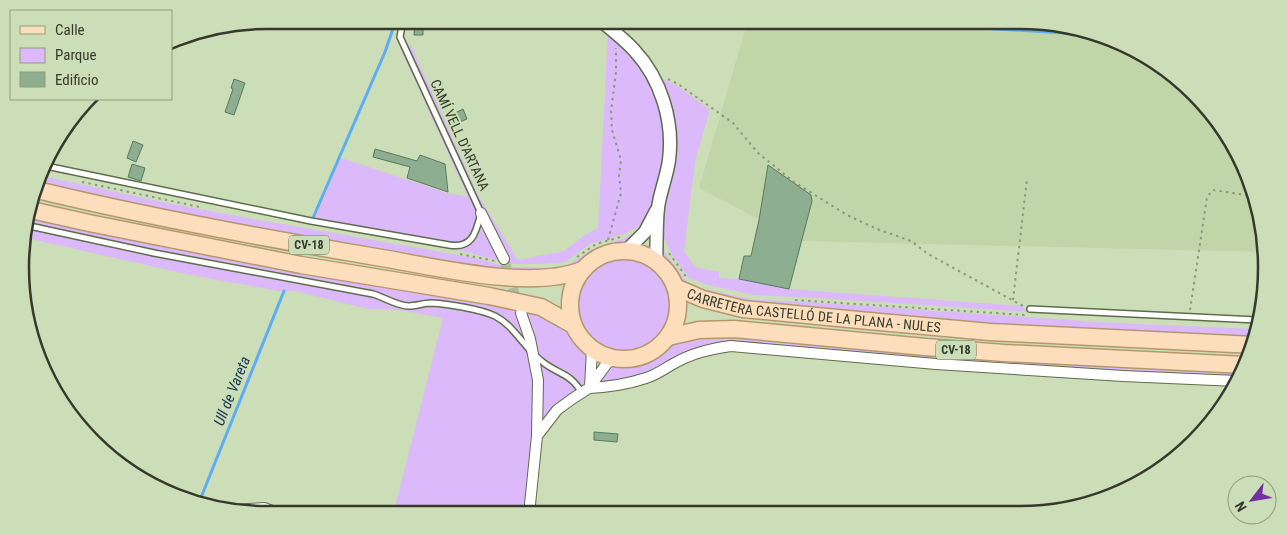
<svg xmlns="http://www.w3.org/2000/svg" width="1287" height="535" font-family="'Roboto Condensed',sans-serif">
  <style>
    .built { fill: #c1d6a8 }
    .green { fill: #dbb9fb }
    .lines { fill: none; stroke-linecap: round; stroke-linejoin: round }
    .stream { stroke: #5dadf6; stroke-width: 3 }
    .canal { stroke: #5dadf6; stroke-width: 11 }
    .building { fill: #8dae90; stroke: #59795d }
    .minor-tunnel { stroke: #aebd9b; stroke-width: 10; stroke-dasharray: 10 5; stroke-linecap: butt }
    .service-casing { stroke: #5e6d4a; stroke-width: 8 }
    .minor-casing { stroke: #5e6d4a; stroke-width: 12 }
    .tertiary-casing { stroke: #5e6d4a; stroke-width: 15 }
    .primary-casing { stroke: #b6976d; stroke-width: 19 }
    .path { stroke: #8c997c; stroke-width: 2; stroke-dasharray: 2.5 4; stroke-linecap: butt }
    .service { stroke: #fff; stroke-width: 5 }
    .minor { stroke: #fff; stroke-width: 10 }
    .tertiary { stroke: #fff; stroke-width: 12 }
    .primary { stroke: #fddebc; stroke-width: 16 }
    .labels { text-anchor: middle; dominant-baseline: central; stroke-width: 4; stroke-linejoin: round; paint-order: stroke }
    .shield { fill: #ccdeb7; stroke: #626c56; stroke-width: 1 }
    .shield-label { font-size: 12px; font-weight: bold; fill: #343b2c }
    .street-label { font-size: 14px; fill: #343b2c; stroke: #ccdeb7 }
    .water-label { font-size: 15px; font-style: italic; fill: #123350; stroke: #ccdeb7 }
    .rim { fill: none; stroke: #343b2c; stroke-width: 2.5 }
  </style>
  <rect width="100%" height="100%" fill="#ccdeb7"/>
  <path class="built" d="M748,20h271l80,13 83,48 59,77 25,94 -465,-11 -102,-53z"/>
  <g class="green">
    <path d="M608,34c12,11 25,22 35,36 33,46 21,109 0,157h-5l-14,7 -34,10 -25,18 -23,2h-31l-52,-14 -147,-25 29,-67 106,35 21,4 -66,-145 9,-7 67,150 40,65 46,-9 21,-16 13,-7z"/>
    <path d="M663,79l13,6 34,25 -15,51 -11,90 11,16 24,5v6l20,1 50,10 232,17 9,6 -212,-14 -64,-3 -50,-11 -15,-6 -17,-23 -10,-21 3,-26 11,-56 -1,-30z"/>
    <path d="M42,176l120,26 97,18 211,37 40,10 40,1 18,-3 27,-17 30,-10 10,-5 -3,7 -28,7 -33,22 -71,3 -190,-32 -271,-55z"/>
    <path d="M29,215l498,95 28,10 15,11 17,22 1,8 -2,26 -45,39 -4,-47 -10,135 -134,1 50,-197 -43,-8 -32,-1 -73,-18h-17l-92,-17 -164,-37z"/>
    <path d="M663,241l2,12 22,29 17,7 50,11 54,2 306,21 142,6 -1,11 -218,-11 -274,-24 -51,-9 -31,-14 -10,-16 -8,-8 -2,-6z"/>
    <circle cx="624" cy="305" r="46"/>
    <path d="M707,335l534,37 -3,7 -93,-4 -413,-31 -74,27 -62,14 13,-20h23l22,-8 19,-14z"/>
  </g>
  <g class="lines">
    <g class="stream">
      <path d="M996,20l38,2"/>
      <path d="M313,218l72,-166 11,-32"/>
      <path d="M200,500l84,-209"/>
      <path d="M216,507l20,-1"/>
      <path d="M283,511l10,4"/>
    </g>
    <path class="canal" d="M915,20l166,10"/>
  </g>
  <g class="building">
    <path d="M415,20h8v15h-9z"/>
    <path d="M234,79l11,4 -11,32 -9,-3 8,-23 -2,-1z"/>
    <path d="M463,109l4,10 -15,6 -3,-9z"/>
    <path d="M133,141l10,4 -7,17 -9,-4z"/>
    <path d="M375,149l42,12 3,-6 25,9 3,28 -41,-14 3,-11 -37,-10z"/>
    <path d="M132,164l13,4 -4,13 -13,-4z"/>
    <path d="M768,165l43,30 1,6 -23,88 -50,-10 5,-23h7l8,-36z"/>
    <path d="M594,432l24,2 -1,8 -23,-2z"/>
  </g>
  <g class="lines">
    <path class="minor-tunnel" d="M504,259l14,46"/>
    <g class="service-casing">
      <g id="service">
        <path d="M46,166l265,55 138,24c24,4 27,-13 32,-32l-81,-176 3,-17"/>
        <path d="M25,225l129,28 219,41c11,3 24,12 36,12 7,0 15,-3 22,-3 17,1 49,6 64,13 20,10 30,34 49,47 16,12 26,10 38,30"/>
        <path d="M1030,309l227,11"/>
      </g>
    </g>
    <g class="minor-casing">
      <g id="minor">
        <path d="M481,213l23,46"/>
        <path d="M521,313l9,26 8,41 -1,55"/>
        <path d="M590,387l2,-38"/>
        <path d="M589,388c19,-1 39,-4 57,-10 10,-3 18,-9 27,-14 19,-11 37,-15 58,-18l205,18 187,12 114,5"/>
        <path d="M234,510l30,-2 19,7"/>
        <path d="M529,514l8,-78 20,-26 15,-11 17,-11 22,-30"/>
      </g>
    </g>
    <g class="tertiary-casing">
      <g id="tertiary">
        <path d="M600,20c12,10 24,19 34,30 27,29 40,71 35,110 -2,16 -9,32 -11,48 -2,18 -1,36 -2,53"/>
        <path d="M626,251l19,-19 11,-21"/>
      </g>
    </g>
    <g class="primary-casing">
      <g id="primary">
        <path d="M37,190c112,27 226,48 339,67 56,9 154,34 206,13"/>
        <path d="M31,210l58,13 212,42 188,31 52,11 32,18"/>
        <circle cx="624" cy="305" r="54"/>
        <path id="s1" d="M675,287l28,12 40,10 126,12 121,11 264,13"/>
        <path d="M668,337l31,-7 35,-1 191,18 79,6 241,12"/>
      </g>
    </g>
    <g class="path">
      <path d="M668,79l10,5 55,39 25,30 36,29 53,33 30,14 34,12 17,13 95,52"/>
      <path d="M82,182l118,25"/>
      <path d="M608,240l13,-47 -2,-17 2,-16 -9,-30 -1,-19 5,-39v-24"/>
      <path d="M669,253l18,25"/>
      <path d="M460,254l35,7"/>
      <path d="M577,257l19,-13 28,-8"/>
      <path d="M795,300l230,15"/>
      <path d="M1013,300l14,-121"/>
      <path d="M1190,310l17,-113 6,-7 39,6"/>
    </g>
    <use href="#service" class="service"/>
    <use href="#minor" class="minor"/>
    <use href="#tertiary" class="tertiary"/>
    <use href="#primary" class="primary"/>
  </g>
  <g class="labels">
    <g class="shield">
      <rect x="289" y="235.5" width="40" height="19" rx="4"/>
      <rect x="936" y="340.5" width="40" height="19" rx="4"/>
    </g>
    <g class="shield-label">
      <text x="309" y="245">CV-18</text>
      <text x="956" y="350">CV-18</text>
    </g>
    <g class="street-label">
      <text transform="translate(460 135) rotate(65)">CAMÍ VELL D'ARTANA</text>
      <text stroke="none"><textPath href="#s1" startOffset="142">CARRETERA CASTELLÓ DE LA PLANA - NULES</textPath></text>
    </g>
    <g class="water-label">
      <text transform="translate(232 391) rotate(-68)">Ull de Vareta</text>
    </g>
  </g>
  <path d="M0 0H1287V535H0ZM267 29H1020A238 238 0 0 1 1258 267V268A238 238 0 0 1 1020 506H267A238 238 0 0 1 29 268V267A238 238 0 0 1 267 29Z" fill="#ccdeb7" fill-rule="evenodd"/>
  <path class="rim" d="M267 29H1020A238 238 0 0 1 1258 267V268A238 238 0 0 1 1020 506H267A238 238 0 0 1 29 268V267A238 238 0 0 1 267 29Z"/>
  <rect x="10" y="10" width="162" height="90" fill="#ccdeb7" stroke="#8f9d7f"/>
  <rect x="20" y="26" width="25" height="8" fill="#fddebc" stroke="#8f9d7f"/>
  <text x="55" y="35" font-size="15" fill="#343b2c">Calle</text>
  <rect x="20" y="48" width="25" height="15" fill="#dbb9fb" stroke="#8f9d7f"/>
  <text x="55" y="60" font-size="15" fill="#343b2c">Parque</text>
  <rect x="20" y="72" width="25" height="15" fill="#8dae90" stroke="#8f9d7f"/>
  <text x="55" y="85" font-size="15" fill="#343b2c">Edificio</text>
  <g transform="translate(1252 500) rotate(239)"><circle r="24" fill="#ccdeb7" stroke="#8f9d7f"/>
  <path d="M0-4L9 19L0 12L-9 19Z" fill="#742fa3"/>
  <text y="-8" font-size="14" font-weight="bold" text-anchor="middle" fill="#343b2c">N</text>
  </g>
</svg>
